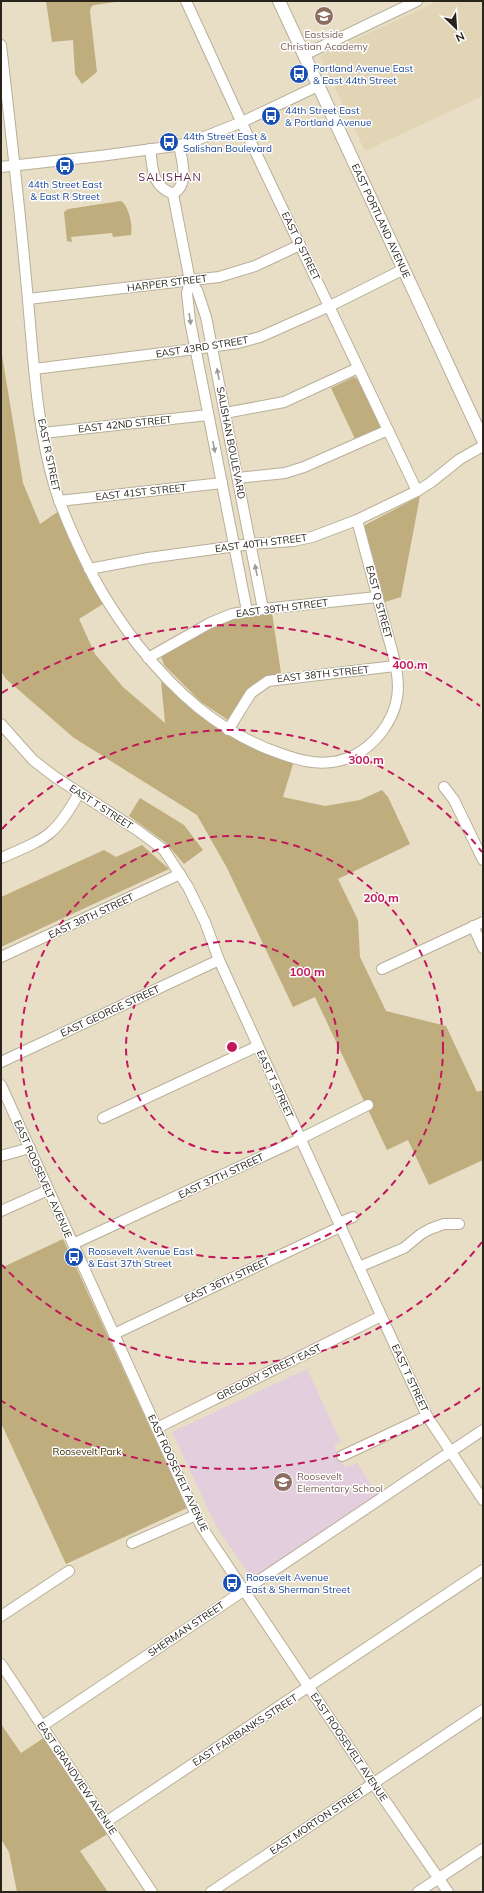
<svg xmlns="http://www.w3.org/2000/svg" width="484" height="1893" font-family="Mulish,sans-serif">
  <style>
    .built { fill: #e1d5b5 }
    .education { fill: #e2cedd }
    .green { fill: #bfad7e }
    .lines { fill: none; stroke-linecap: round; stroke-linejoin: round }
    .minor-casing { stroke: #b8af98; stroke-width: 12 }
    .major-casing { stroke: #b8af98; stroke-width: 14 }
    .minor { stroke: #fff; stroke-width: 10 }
    .major { stroke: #fff; stroke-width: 12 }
    .oneway { fill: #9e9c98 }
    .ring { fill: none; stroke: #c2185b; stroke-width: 2; stroke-dasharray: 7 5 }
    .labels { text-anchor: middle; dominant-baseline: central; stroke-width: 3; stroke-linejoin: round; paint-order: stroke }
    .education-label { font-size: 10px; fill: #785e54; stroke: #fff }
    .transit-label { font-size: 10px; fill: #164399; stroke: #fff; text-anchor: start }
    .street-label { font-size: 10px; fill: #28241b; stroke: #fff }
    .park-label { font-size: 10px; fill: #372900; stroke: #fff }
    .neighbourhood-label { font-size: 11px; letter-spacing: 1px; fill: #5b2047; stroke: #fff }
    .centre { fill: #c2185b; stroke: #fff; stroke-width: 2 }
    .ring-label { font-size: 12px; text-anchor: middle; font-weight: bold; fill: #c2185b; stroke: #fff; stroke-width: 3; stroke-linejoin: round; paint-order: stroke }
  </style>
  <rect width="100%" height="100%" fill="#e7dec5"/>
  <path class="built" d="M438,1h45v95l-118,55 -45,-95z"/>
  <path class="education" d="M307,1369l34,73 -7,3 11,23 12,-5 21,33 -125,84 -37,-54 -44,-94z"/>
  <g class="green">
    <path d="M46,1h77l-29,4 -3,2 -1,5 7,60 -15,12 -7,-10 -2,-34 -21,2z"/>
    <path d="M121,201c8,5 12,25 10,34l-18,2 -1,-4 -41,4 1,5 -5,-1 -3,-29 4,-3z"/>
    <path d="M1,349l22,134 17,41 19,-13 20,50 24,43 -24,15 16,35 28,33 42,36 -4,-42 32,30 36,24 64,29 -10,33 42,9 35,-6 22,-10 6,7 22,47 -72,35 20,41 2,37 26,54 60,15 31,66 6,-2v70l-54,25 -21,-45 -21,10 -72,-153 -22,10 -66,-139 -30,-53 -123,-77 -68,-59 -5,-8z"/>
    <path d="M354,377l5,3 22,44 -1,4 -24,13 -25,-53z"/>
    <path d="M420,496l-19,101 -16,5 -20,-74v-3z"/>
    <path d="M272,613l9,60c-12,4 -24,7 -32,17 -8,9 -10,25 -21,30l-27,-18 -37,-37 -3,-9 56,-31 19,-7z"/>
    <path d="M140,798l44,27 19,25 -19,14 -18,-21 -37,-27z"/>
    <path d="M142,845l27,24 -168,78v-50l103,-47 12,7z"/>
    <path d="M63,1239l124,269 -121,56 -65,-141v-155z"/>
    <path d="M1,1724l20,29 24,-16 64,96 -29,18 28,41h-91l-8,-40 -8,-13z"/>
  </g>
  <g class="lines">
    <g class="minor-casing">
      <g id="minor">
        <path d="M186,1l60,131 171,359"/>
        <path d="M1,45c9,78 18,156 25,234 7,69 9,142 29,209 9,28 21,54 34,80 13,27 30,52 49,77 38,48 80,86 138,107 26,10 51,16 77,4 22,-11 40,-34 44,-58 4,-24 -6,-49 -12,-73 -9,-35 -19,-70 -28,-105"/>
        <path d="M304,55l113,-54"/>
        <path d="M150,149c3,20 1,36 23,45"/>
        <path d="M1,167l99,-11 75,-10 19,-5 48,-19 76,-36"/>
        <path d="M173,194l17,87 7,9 9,27 57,292"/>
        <path d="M173,194c17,-10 9,-33 6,-49"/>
        <path d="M190,281l-3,12 3,28 57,290"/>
        <path d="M28,299l191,-22 36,-11 45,-21"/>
        <path d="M34,369l161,-20 43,-6 22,-6 70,-31 74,-37"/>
        <path d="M225,413l59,-11 74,-34"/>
        <path d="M43,433l165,-18"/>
        <path d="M238,478l47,-5 19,-6 84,-37"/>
        <path d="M59,501l163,-18"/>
        <path d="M89,569l59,-11 103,-14 42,-3 19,-4 45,-17 60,-29 13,-8 30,-24 23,-13"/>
        <path d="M148,658l62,-35 22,-9 31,-5 114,-12"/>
        <path d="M1,724l32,36 22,17 82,53 27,20 24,37 17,35 14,38 208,456 56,84"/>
        <path d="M228,730l23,-37 17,-12 127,-15"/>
        <path d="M444,787l10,13 29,60"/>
        <path d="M1,858c44,-19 54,-21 78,-65"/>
        <path d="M473,926l10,22"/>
        <path d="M1,957l179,-83"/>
        <path d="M382,969l101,-47"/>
        <path d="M1,1062l218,-102"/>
        <path d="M1,1085l200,441 172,257 75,109"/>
        <path d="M103,1118l155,-72"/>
        <path d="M1,1156l29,-8"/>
        <path d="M1,1211l47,-21"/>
        <path d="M339,1223l14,-6"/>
        <path d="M73,1244l227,-105 68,-34"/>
        <path d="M359,1267l45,-19 17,-14 9,-5 14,-5h15"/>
        <path d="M114,1334l226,-107"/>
        <path d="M157,1428l224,-112"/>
        <path d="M342,1456l85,-40"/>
        <path d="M132,1543l64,-28"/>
        <path d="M1,1616l68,-45"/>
        <path d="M1,1664l151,228"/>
        <path d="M42,1726l441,-296"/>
        <path d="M106,1822l377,-252"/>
        <path d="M211,1892l272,-182"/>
        <path d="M418,1892l65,-43"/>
      </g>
    </g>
    <g class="major-casing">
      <path id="major" d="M279,1l204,439"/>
    </g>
    <use href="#minor" class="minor"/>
    <use href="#major" class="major"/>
  </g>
  <defs><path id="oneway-solid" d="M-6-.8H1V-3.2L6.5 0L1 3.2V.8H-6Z"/></defs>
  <g class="oneway">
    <use href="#oneway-solid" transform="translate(190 319) rotate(81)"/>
    <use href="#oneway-solid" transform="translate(218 374) rotate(-101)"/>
    <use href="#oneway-solid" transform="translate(214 447) rotate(79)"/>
    <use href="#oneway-solid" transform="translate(256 570) rotate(-101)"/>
  </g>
  <g class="ring">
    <circle cx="232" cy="1047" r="106"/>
    <circle cx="232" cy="1047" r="211"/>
    <path d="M482 1242A317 317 0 0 1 2 1265M2 829A317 317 0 0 1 482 852"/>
    <path d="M480 1388A422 422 0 0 1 2 1401M2 693A422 422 0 0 1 480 706"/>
  </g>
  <defs>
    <g id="school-disc" transform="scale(1)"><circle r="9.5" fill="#8d6e63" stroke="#fff"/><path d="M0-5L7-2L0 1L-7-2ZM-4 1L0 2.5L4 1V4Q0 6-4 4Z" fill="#fff"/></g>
    <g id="bus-disc" transform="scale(1)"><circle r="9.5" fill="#1a4fb4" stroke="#fff"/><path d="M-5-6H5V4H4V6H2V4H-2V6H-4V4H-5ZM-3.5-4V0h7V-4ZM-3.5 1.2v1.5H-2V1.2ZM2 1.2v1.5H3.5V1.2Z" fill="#fff"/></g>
  </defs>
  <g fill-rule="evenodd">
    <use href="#school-disc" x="324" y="16"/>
    <use href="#bus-disc" x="299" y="74"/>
    <use href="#bus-disc" x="271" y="116"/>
    <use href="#bus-disc" x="169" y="142"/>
    <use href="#bus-disc" x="65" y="166"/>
    <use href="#bus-disc" x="74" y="1257"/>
    <use href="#school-disc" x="283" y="1482"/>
    <use href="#bus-disc" x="232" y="1583"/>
  </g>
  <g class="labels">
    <g class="education-label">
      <text x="324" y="34">Eastside<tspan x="324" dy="12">Christian Academy</tspan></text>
      <text x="297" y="1476" text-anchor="start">Roosevelt<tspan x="297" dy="12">Elementary School</tspan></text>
    </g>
    <g class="transit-label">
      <text x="313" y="68">Portland Avenue East<tspan x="313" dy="12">&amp; East 44th Street</tspan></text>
      <text x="285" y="110">44th Street East<tspan x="285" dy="12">&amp; Portland Avenue</tspan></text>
      <text x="183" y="136">44th Street East &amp;<tspan x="183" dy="12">Salishan Boulevard</tspan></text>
      <text x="65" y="184" text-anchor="middle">44th Street East<tspan x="65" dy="12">&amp; East R Street</tspan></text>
      <text x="88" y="1251">Roosevelt Avenue East<tspan x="88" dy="12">&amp; East 37th Street</tspan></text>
      <text x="246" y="1577">Roosevelt Avenue<tspan x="246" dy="12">East &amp; Sherman Street</tspan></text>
    </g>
    <g class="street-label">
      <text transform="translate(381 221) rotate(65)">EAST PORTLAND AVENUE</text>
      <text transform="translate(301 246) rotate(64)">EAST Q STREET</text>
      <text transform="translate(167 283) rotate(-7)">HARPER STREET</text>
      <text transform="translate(202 347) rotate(-9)">EAST 43RD STREET</text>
      <text transform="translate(125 424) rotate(-6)">EAST 42ND STREET</text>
      <text transform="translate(231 443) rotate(79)">SALISHAN BOULEVARD</text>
      <text transform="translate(49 455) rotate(78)">EAST R STREET</text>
      <text transform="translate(141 492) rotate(-6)">EAST 41ST STREET</text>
      <text transform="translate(261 543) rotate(-7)">EAST 40TH STREET</text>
      <text transform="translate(379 602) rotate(75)">EAST Q STREET</text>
      <text transform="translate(282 608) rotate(-7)">EAST 39TH STREET</text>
      <text transform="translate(323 674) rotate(-6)">EAST 38TH STREET</text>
      <text transform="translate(101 807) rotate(33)">EAST T STREET</text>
      <text transform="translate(91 916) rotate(-25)">EAST 38TH STREET</text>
      <text transform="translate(110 1011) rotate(-25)">EAST GEORGE STREET</text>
      <text transform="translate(275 1084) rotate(65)">EAST T STREET</text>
      <text transform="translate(221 1176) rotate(-25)">EAST 37TH STREET</text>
      <text transform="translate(43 1179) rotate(66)">EAST ROOSEVELT AVENUE</text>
      <text transform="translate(227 1280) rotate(-25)">EAST 36TH STREET</text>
      <text transform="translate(269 1372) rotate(-26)">GREGORY STREET EAST</text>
      <text transform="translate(410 1378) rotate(65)">EAST T STREET</text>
      <text transform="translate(178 1473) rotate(65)">EAST ROOSEVELT AVENUE</text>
      <text transform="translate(186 1629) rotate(-34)">SHERMAN STREET</text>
      <text transform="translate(245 1730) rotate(-33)">EAST FAIRBANKS STREET</text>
      <text transform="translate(349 1747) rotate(56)">EAST ROOSEVELT AVENUE</text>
      <text transform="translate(77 1778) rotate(56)">EAST GRANDVIEW AVENUE</text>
      <text transform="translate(317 1821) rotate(-34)">EAST MORTON STREET</text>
    </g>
    <g class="park-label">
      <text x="87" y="1451">Roosevelt Park</text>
    </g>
    <g class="neighbourhood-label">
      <text x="170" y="177">SALISHAN</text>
    </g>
  </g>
  <circle cx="232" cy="1047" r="6" class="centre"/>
  <g class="ring-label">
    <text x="410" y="669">400 m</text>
    <text x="366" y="764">300 m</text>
    <text x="381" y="902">200 m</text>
    <text x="307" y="976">100 m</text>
  </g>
  <rect width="484" height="1893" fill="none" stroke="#28241b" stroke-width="4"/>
  <g transform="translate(456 28) rotate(155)" stroke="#ffffff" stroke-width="3" paint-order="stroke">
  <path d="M0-3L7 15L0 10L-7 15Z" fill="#28241b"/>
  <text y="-6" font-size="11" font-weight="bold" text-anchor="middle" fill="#28241b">N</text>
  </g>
</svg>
